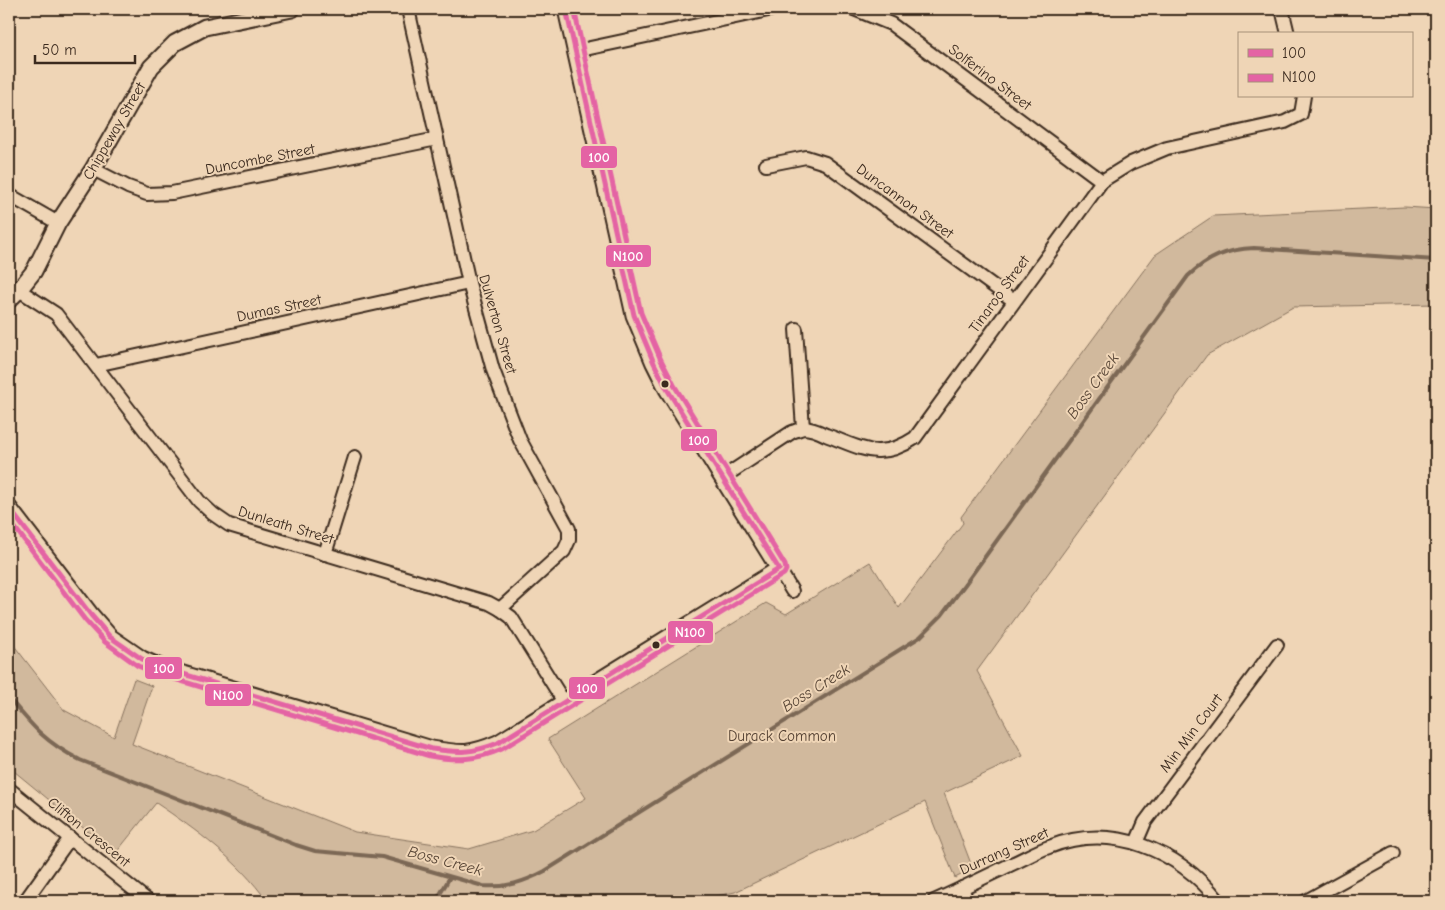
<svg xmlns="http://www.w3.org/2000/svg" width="1445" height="910" font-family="'Comic Neue',sans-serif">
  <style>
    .green { fill: #d1b99d; stroke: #86725e }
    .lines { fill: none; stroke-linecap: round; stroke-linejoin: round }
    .stream { stroke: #7c6855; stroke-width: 4 }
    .minor-casing { stroke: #3b2a1e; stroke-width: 16 }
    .tertiary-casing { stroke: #3b2a1e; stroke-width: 19 }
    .minor { stroke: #efd5b6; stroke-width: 12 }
    .tertiary { stroke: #efd5b6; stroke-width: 15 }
    .bus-1-casing { stroke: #efd5b6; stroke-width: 9 }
    .bus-2-casing { stroke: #efd5b6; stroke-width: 9 }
    .bus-1 { stroke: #e463a4; stroke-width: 5 }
    .bus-2 { stroke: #e463a4; stroke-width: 5 }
    .bus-dot { fill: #3b2a1e; stroke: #efd5b6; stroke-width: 2 }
    .labels { text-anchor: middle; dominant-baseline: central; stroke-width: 4; stroke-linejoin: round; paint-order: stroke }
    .street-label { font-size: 15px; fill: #3b2a1e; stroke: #efd5b6 }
    .park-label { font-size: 15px; fill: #523f31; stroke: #efd5b6 }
    .water-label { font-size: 16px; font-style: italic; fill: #564435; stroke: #efd5b6 }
    .line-badge { stroke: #efd5b6; stroke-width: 2 }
    .badge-label { font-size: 14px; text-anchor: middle; font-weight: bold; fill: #fff }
  </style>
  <rect width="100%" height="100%" fill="#efd5b6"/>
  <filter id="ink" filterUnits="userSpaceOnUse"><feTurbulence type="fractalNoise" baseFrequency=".02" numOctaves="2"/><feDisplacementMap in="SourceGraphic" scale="10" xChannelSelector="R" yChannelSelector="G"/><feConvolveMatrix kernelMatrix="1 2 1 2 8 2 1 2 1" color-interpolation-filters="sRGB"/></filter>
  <g filter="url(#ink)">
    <path class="green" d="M1405,207l31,2v95l-143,3 -86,48 -230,316 46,85 -79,37 29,76 -18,9 -30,-76 -190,90 -42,9h-426c-28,-40 -71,-71 -111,-98l-41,51 -106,-87v-128l55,71 50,27 20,-58 18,7 -20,58 223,88 114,17 64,-19 53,-32 -38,-59 218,-136 20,11 84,-52 29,46 64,-85 -2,-6 194,-262 58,-39z"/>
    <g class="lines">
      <g class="stream">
        <path d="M9,698c24,29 36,44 71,62l216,85 19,6 67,6 101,29c23,2 41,-4 62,-15l375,-234 22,-22 24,-32 222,-307c19,-18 39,-27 66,-28l182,12"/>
        <path d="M436,901l14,-24"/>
      </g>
      <g class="minor-casing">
        <g id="minor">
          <path d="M408,9l61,274 24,87 27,70 49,89v11l-5,11 -64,58"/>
          <path d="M854,9l37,15 211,157"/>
          <path d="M1282,9l6,25"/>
          <path d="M576,51l197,-42"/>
          <path d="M766,165l40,-8 19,6 189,138"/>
          <path d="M93,169l35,18 19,7 25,-1 265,-54"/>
          <path d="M9,195l49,28"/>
          <path d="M19,290l37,24 143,187 14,13 16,11 260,78 11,6 11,8 53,85"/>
          <path d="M796,329l7,99"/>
          <path d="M96,365l373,-82"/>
          <path d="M722,478l70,-46c3,-1 8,-3 11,-4 7,0 17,4 23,7 36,13 53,27 89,3l187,-257 29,-18 36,-15 118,-26 16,-8 3,-18"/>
          <path d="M325,554l30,-97"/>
          <path d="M779,569l13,22"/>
          <path d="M9,789l139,112"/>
          <path d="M1136,843l9,-21 132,-177"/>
          <path d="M962,888l5,13"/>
          <path d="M25,901l45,-63"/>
          <path d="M934,901c27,-12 53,-25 80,-38 11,-5 23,-12 35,-16 63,-25 129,3 170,54"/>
          <path d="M1306,901l87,-48"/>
        </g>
      </g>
      <g class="tertiary-casing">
        <g id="tertiary">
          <path d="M9,300l10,-10 15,-19 24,-48 35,-54 58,-102 24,-24 30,-16 87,-18"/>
          <path d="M9,508l82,107 19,22 32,22 18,8 272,82c30,5 38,6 66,-6l281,-174 -112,-180 -13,-26 -20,-48 -68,-306"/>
        </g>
      </g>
      <use href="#minor" class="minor"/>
      <use href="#tertiary" class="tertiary"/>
      <g class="bus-1-casing">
        <g id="bus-1">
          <path d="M566,9l68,306 20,48 13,26 112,180"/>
          <path d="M9,508l82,107 19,22 32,22 18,8 272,82c26,4 41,4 66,-6l281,-174"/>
        </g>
      </g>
      <g class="bus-2-casing">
        <path id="bus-2" d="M9,520l76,100 20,22 33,24 20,8 272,82c26,5 47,4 72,-7l282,-175 2,-4 -1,-5 -111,-180 -13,-25 -20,-47 -67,-304"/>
      </g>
      <use href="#bus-1" class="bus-1"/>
      <use href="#bus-2" class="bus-2"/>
    </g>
  </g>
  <g class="bus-dot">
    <circle cx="665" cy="384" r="4.5"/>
    <circle cx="656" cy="645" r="4.5"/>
  </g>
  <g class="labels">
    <g class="street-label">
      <text transform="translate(990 77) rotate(37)">Solferino Street</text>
      <text transform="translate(114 131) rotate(-60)">Chippeway Street</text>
      <text transform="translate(260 159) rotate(-11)">Duncombe Street</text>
      <text transform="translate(905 201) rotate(36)">Duncannon Street</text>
      <text transform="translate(999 294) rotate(-54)">Tinaroo Street</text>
      <text transform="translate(279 308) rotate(-12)">Dumas Street</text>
      <text transform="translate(498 324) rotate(74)">Dulverton Street</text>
      <text transform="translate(286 525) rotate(17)">Dunleath Street</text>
      <text transform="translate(1191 733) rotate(-53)">Min Min Court</text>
      <text transform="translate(89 832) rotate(39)">Clifton Crescent</text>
      <text transform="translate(1004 851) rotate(-24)">Durrang Street</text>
    </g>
    <g class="park-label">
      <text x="782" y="736">Durack Common</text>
    </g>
    <g class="water-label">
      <text transform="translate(1093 386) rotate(-54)">Boss Creek</text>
      <text transform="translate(816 688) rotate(-32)">Boss Creek</text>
      <text transform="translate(445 861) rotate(15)">Boss Creek</text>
    </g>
  </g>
  <g class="line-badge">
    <rect x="580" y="145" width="38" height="24" rx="5" fill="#e463a4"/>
    <rect x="605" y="244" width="47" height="24" rx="5" fill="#e463a4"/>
    <rect x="680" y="428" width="38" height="24" rx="5" fill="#e463a4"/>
    <rect x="667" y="620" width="47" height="24" rx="5" fill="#e463a4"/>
    <rect x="144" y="656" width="39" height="24" rx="5" fill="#e463a4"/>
    <rect x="568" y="676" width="38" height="24" rx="5" fill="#e463a4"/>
    <rect x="204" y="683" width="48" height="24" rx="5" fill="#e463a4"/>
  </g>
  <g class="badge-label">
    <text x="599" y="162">100</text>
    <text x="628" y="261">N100</text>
    <text x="699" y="445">100</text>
    <text x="690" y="637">N100</text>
    <text x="164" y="673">100</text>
    <text x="587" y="693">100</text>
    <text x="228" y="700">N100</text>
  </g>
  <rect width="1445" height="910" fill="none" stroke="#efd5b6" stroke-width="30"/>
  <rect x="15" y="15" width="1415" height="880" fill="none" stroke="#3b2a1e" stroke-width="2" filter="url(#ink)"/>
  <rect x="1238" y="32" width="175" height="65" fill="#efd5b6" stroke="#a79179"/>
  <rect x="1248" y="49" width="25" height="8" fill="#e463a4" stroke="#a79179"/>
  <text x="1282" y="58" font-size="15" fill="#3b2a1e">100</text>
  <rect x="1248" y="74" width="25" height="8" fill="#e463a4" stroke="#a79179"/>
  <text x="1282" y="82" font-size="15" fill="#3b2a1e">N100</text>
  <path d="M35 55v8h100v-8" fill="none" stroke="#3b2a1e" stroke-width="2.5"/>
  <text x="42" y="55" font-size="15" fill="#3b2a1e" stroke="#efd5b6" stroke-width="4" paint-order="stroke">50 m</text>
</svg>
